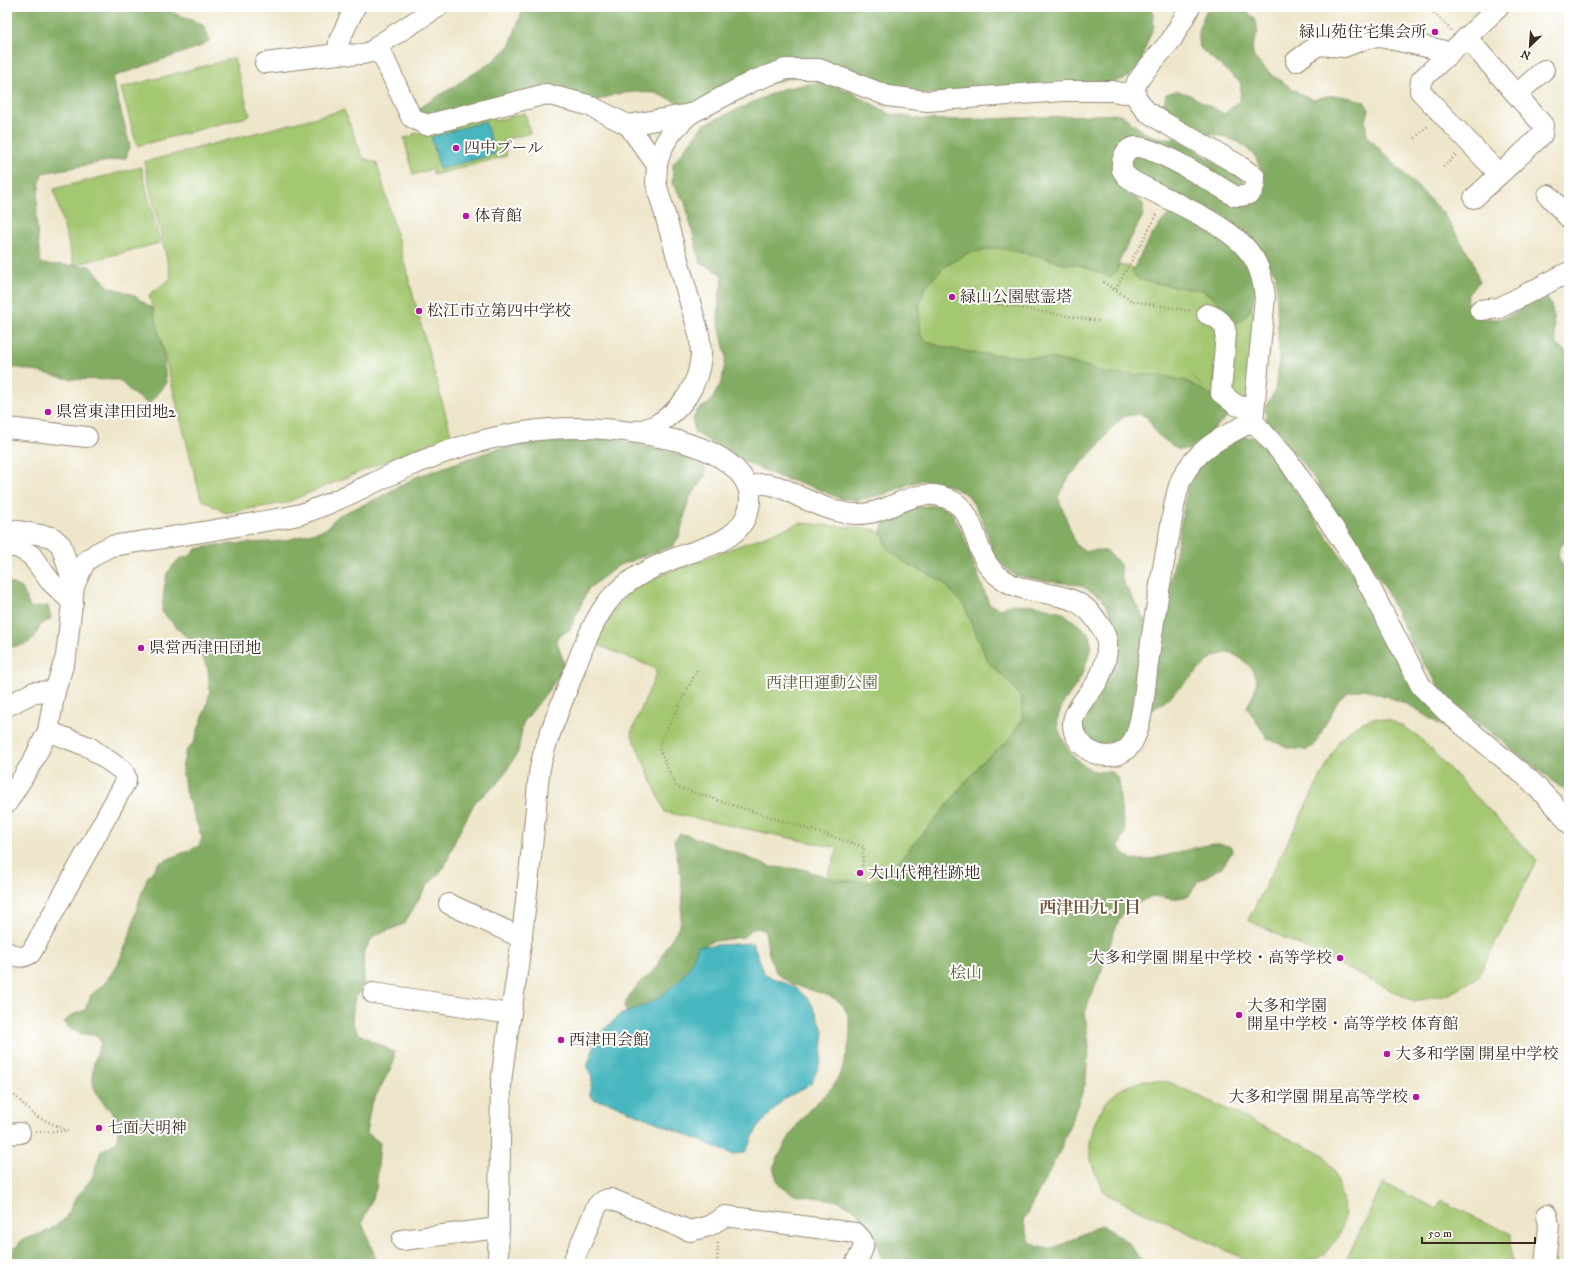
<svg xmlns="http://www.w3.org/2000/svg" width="1576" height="1271" font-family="'IM FELL DW Pica','Noto Serif JP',serif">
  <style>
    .green { fill: #a4c771; stroke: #707848 }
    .forest { fill: #83ac63; stroke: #5f6b40 }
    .water { fill: #47b6bf; stroke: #41706e }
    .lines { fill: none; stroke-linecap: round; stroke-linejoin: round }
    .minor-casing { stroke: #948874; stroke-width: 22 }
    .path { stroke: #948874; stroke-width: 2.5; stroke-dasharray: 1 3; stroke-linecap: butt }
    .minor { stroke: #fff; stroke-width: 20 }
    .poi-dot { fill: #b5179e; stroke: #fff; stroke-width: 1.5 }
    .labels { text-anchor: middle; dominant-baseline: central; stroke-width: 4; stroke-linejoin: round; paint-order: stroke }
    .poi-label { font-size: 16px; fill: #3b2a1e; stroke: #fff; text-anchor: start }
    .park-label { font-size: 16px; fill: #5a5937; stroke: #fff }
    .neighbourhood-label { font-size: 17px; font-weight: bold; fill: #75593e; stroke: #fff }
  </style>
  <rect width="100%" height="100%" fill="#fff"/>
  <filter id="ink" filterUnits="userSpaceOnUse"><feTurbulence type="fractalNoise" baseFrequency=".025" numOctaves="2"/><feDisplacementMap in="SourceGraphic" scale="8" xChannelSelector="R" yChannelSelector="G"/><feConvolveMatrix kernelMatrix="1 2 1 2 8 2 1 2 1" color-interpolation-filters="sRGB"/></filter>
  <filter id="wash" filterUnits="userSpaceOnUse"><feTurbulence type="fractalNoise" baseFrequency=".012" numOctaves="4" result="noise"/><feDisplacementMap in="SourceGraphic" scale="16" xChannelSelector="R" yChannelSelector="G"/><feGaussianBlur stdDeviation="0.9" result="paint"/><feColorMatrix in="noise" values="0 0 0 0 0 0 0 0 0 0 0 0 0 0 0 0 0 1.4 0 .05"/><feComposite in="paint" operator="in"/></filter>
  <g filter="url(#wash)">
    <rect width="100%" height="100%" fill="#eee6ca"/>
    <g class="green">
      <path d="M234,58l16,58 -113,30 -16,-58z"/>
      <path d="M344,110l19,48 14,5 74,271 -166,69 -60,10 -24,-14 -52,-204 22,-17 -27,-116z"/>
      <path d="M525,113l5,20 -27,7 4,16 -74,19 -1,-6 -19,6 -9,-37 9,-2v-2l79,-18 2,5z"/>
      <path d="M141,167l19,76 -86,22 -20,-76z"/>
      <path d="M916,218l329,76 12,26 -8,80 -356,-48z"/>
      <path d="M800,523l74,6 64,39 36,32 59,120 -143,161 -54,9 -8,-16 10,-26 -173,-36 -34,-79 26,-61 -5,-5 -57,-23 19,-36 15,-16 21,-13z"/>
      <path d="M1375,718c18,1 27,8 42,17l120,125 -58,115 -17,12 -15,8 -34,6 -165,-81 91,-179c11,-13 20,-19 36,-23z"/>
      <path d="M1144,1080l25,2 155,73 13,23 8,33 -4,18 -4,10 -13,15 -15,10h-54l-149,-70c-16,-26 -22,-47 -9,-76 5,-10 10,-19 19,-25 7,-7 19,-9 28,-13z"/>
      <path d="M1383,1183l54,26 4,-8 70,33 1,30h-162l-5,-2z"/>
    </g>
    <g class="forest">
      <path d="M7,7h151l41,16 5,3 6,14 -11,7 -87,30 18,69 -4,12 -84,15c-8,30 -6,60 -1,91l49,2 19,21 23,7 21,15 10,39 3,35 -17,21 -16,-10 -14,-14 -49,-1 -50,-11 -13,-1z"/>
      <path d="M524,7h628l2,19 -8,19 -5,20 -14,13 -13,4 -199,13 -84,-28 -133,36 -16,1 -27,-11 -21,-1 -18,2 -23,8 -27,-10 -112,24 -35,-1 -1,-6 74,-47 17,-15z"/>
      <path d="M1216,7h26l12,11 4,14 -6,15 2,11 19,18 26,17 15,7c18,-8 32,-3 50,1l5,9 -4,10 2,16 75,76 30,47 7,23 -11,12 -1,15c12,11 32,13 46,5 12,-7 20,-14 33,-18l6,12 4,36 13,10v186c-17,9 -11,21 0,32v222l-121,-95 -35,-52 -30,-63 -69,-106 -47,-57 -2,-13 10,-17 4,-28 -3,-89 -37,-42 -107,-58 -4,-11 3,-8 14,1 26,12 62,36 14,2 14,-9 5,-14 -10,-25 -11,-12 -18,-9 -24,-4 -40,-22 3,-17 10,-3 12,3 36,20 16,-13 1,-18 -41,-35 -2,-17 7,-18z"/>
      <path d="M823,81l28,11 39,22 28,5 42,1 161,-6c18,14 29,28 54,23l69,43 -2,5 -6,6 -103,-49 -14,39 14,15 10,8v11l-23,44 -3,11 -6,7 -33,-12 -14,-1 -25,-8 -41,-8 -30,5 -24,14 -19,21 -6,18 2,30 7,6 15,5 31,6 81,6 31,7 20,8 54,1 26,6 39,21 3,10 -1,5 -37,33 -13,-1 -20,-15 -10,-17 -8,-3 -14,2 -11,9 -13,17 -32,35 -11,20 18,48 10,6 14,-1 8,2 12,12 2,16 23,40 -7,60 -11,49 -5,10 -8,6 -8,1 -12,-3 -7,-9 -5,-9 2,-11 30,-50 5,-21 -6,-26 -12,-20 -21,-12 -39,-5 -27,-5 -13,-11 -8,-11 -7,-23 -7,-17 -11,-18 -20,-10 -27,-5 -37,14 -25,6 -18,-1 -28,-12 -34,-10 -38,-17 -47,-28 -1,-13 4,-9 13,-7 12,-22 4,-25 -8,-36 1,-24 4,-16 -2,-6 -21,-12 -15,-60 -13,-18 1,-20 30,-39 79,-36z"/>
      <path d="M1173,211l62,36 13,19 8,21 -4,20 -10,13 -7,3 -11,-3 -4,-8 -3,-12 -15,-10 -19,-2 -44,-8 -7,-8c9,-19 24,-48 41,-61z"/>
      <path d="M1243,436l10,2 12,7 194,286h-9l-45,-28 -40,-14 -16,3 -10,7 -25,47 -10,4 -16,-2 -21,-10 -20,-31c2,-6 7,-12 8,-17 6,-19 -12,-31 -26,-38l-16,5 -49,45 -12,8 -4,-2 40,-224 11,-18 19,-17z"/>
      <path d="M614,439c26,7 72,12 91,29v8l-16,23 -10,38 -6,9 -54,19 -31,24 -18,40 -14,10 9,27 -12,18 -30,39 -5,29 -18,29 -25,21 -18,34 -13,32 -18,19 -22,37 -30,12 -11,17 1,29 -10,19 -2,22 7,11 35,18v10l-23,43 -5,27 14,11 -4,46 -14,34 16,41h-371v-6l15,-18 26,-9 17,-12 11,-21 16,-20 9,-27 16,-9 2,-20c-6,-9 -14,-16 -20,-25 -11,-15 -6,-38 2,-53l-3,-8c-13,-2 -26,-2 -34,-14l8,-7 13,-5 6,-15 14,-12 13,-19 11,-26 10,-37 8,-23 12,-15 40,-17 3,-8 -16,-44 -4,-26 4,-17 8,-9 13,-37 3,-15 -2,-21 -11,-23 -14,-12 -21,-22 2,-22 3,-17 12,-14 11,-3 6,-7 21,-4 67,-4 42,-12 11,-13 35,-15 44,-24 80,-28 47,-7z"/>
      <path d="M938,505l13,7 11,19 11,31 16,42 11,5 12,-5 23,1 27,7 28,22 1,17 -11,28 -16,23 -7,17 2,12 8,17 13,15 13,8 19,1 7,8 1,23 5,28 -6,16c3,6 7,9 13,12 17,6 66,-16 88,-15 3,0 8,2 11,3l1,5 -9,14 -26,16 -8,14 -16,3 -21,-3 -27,13 -9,17 -14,43 -17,43 4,35 -4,38 -26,68 -36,68 7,21c4,2 9,6 14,6 17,2 40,-17 58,-23l27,18 14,21h-257l-6,-9 -4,-14 -20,-31 -16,-9 -47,-7 -14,-9 -6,-17c9,-19 19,-38 33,-54 8,-11 22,-19 29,-31 7,-10 14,-34 15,-46 3,-56 -44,-36 -72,-63 -8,-7 -11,-31 -13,-43l-7,-3 -7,2 -8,7 -34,5 -8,8 -17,31 -25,21 -31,13 -4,-9 7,-13 10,-11 16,-14 10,-22 13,-21 3,-26 -3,-28 -6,-31 6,-6 7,1 47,17 37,15 31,2 35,11 32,2 15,-5 49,-55 48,-59 27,-22 14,-21v-21l-13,-17 -21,-20 -24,-56 -21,-24 -37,-19 -18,-14 -7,-18 3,-10 12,-9 18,-5z"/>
      <path d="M8,582l14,6 8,20 18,-2 3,13 -11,6c-6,18 -12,20 -31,22l-2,15v-78z"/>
    </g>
    <g class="water">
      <path d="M485,121l10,33 -55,15 -9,-32z"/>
      <path d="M753,943l12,32 30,12 16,15 13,29 -3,30 -10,23 -27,15 -26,28 -13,26 -13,1 -124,-52 -14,-2 -5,-5c2,-14 6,-14 -2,-28l11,-32 22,-20 34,-14 25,-20 10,-13 9,-22z"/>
    </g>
  </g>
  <g filter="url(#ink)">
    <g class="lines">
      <g class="minor-casing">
        <g id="minor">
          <path d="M355,7l-16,34 -1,13c17,0 30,4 42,-10l58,-37"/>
          <path d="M1190,7l-18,32 -27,32 -8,11 -2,6 1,9 10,14 17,11 74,42 18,13c0,15 -4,20 -20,19 -19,-11 -79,-50 -99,-49 -12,1 -15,13 -14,23l4,6 7,5c34,19 95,42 117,72 10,13 13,28 15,44l-12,124 34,38 58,86 26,44 50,97 27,27 82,67 30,31 9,12"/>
          <path d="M1499,7l-78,73 -1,11 79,83"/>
          <path d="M1467,38l76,87 -1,10 -68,63"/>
          <path d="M374,51l9,5 28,61 15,8 120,-31 42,11 40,20 62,-11c-16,14 -29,29 -33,51"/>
          <path d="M1296,61l22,-16 26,2 24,-9 12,-1 61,13 8,4"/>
          <path d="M265,63l73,-9"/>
          <path d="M1517,94l27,-24"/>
          <path d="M690,114l63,-33 33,-12h33l69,27 39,5 136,-10h49l11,2 12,-1"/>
          <path d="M628,125l29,40 -1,18 43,151c1,7 2,14 2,21 -2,31 -20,56 -47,71 -6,3 -14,4 -21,6"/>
          <path d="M1548,195l21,23"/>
          <path d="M1480,310l19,-2 70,-36"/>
          <path d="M1207,314c10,3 18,9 19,19l-5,60 15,12 18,5"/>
          <path d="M7,428l80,9"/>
          <path d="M749,487c4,-1 9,-3 14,-3 13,0 26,7 37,13 17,7 37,17 56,17 32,1 54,-25 84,-18 43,10 28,60 61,82 33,24 74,5 98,46 4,5 7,12 8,18 1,16 -5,34 -14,46 -7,9 -15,18 -19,29 -6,20 14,38 33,39 11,0 19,-4 25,-13 10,-16 13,-53 15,-72 6,-45 13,-90 22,-135 3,-16 6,-44 13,-58 16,-31 41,-41 71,-57"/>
          <path d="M7,529l45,8 9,8 13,41 -8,70 -11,35 -7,40 -15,30 -26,42"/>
          <path d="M7,546l12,2 12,7 19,26 23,22"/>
          <path d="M74,586l11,-24 12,-9 14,-7c48,-7 95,-14 143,-23 15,-3 32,-5 47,-9 37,-12 72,-32 107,-47 77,-34 152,-48 235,-33 27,5 54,9 78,24 20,12 36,32 26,56 -11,30 -48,34 -74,45 -25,10 -51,23 -67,45 -16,23 -25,49 -35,75 -10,27 -23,55 -30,84 -4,18 -4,37 -6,55 -4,38 -8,77 -13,116 -5,50 -16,100 -21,150l-3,180"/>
          <path d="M7,706l27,-14 21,-1"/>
          <path d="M449,904l73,34"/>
          <path d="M7,952c9,5 15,7 24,1l95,-172v-4l-3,-6 -34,-24 -41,-16"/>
          <path d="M373,993l137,21"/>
          <path d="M7,1134l13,-1"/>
          <path d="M402,1240l97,-12"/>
          <path d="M572,1264l25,-58c4,-5 7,-7 14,-7l79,32 19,-5 16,-10 130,17c15,10 7,18 0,31"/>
          <path d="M1545,1264l4,-39 -2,-10"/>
        </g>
      </g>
      <g class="path">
        <path d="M1428,7l23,23"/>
        <path d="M1415,138l14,-13"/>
        <path d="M1443,167l14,-13"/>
        <path d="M1103,282l29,19 59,10"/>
        <path d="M1116,289l42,-76"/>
        <path d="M959,298l139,23"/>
        <path d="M1193,374l11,12"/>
        <path d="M697,670l-35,69 -3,9 9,21 9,18 187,60 -2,20"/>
        <path d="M7,1094h6l22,22 33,15"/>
        <path d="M36,1132l29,-1"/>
        <path d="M717,1264l1,-23"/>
      </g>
      <use href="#minor" class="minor"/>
    </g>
  </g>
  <g class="poi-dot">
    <circle cx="1435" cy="32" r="4"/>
    <circle cx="456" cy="148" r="4"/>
    <circle cx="466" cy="216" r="4"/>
    <circle cx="952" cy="297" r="4"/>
    <circle cx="419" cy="311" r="4"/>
    <circle cx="48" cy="412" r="4"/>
    <circle cx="141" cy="648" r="4"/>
    <circle cx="860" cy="873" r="4"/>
    <circle cx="1340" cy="958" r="4"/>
    <circle cx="1239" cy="1015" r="4"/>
    <circle cx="561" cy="1040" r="4"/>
    <circle cx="1387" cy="1054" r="4"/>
    <circle cx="1416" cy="1097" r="4"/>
    <circle cx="99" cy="1128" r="4"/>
  </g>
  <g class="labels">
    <g class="poi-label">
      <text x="1427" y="32" text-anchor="end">緑山苑住宅集会所</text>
      <text x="464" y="148">四中プール</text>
      <text x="474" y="216">体育館</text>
      <text x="960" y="297">緑山公園慰霊塔</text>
      <text x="427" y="311">松江市立第四中学校</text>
      <text x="56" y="412">県営東津田団地2</text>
      <text x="149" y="648">県営西津田団地</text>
      <text x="868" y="873">大山代神社跡地</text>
      <text x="1332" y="958" text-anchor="end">大多和学園 開星中学校・高等学校</text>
      <text x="1247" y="1006">大多和学園<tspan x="1247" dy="18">開星中学校・高等学校 体育館</tspan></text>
      <text x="569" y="1040">西津田会館</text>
      <text x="1395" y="1054">大多和学園 開星中学校</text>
      <text x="1408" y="1097" text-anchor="end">大多和学園 開星高等学校</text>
      <text x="107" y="1128">七面大明神</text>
    </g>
    <g class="park-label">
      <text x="822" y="683">西津田運動公園</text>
      <text x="966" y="973">桧山</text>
    </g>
    <g class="neighbourhood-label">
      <text x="1090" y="908">西津田九丁目</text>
    </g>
  </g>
  <rect width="1576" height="1271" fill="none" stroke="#fff" stroke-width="24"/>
  <g transform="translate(1530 46) rotate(205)" stroke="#ffffff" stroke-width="3" paint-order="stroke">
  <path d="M0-3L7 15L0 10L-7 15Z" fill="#3b2a1e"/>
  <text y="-6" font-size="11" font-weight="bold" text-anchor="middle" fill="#3b2a1e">N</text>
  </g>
  <path d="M1422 1237v6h113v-6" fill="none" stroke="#3b2a1e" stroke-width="2"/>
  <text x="1428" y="1237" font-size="12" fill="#3b2a1e" stroke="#ffffff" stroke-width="3" paint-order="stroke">50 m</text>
</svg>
